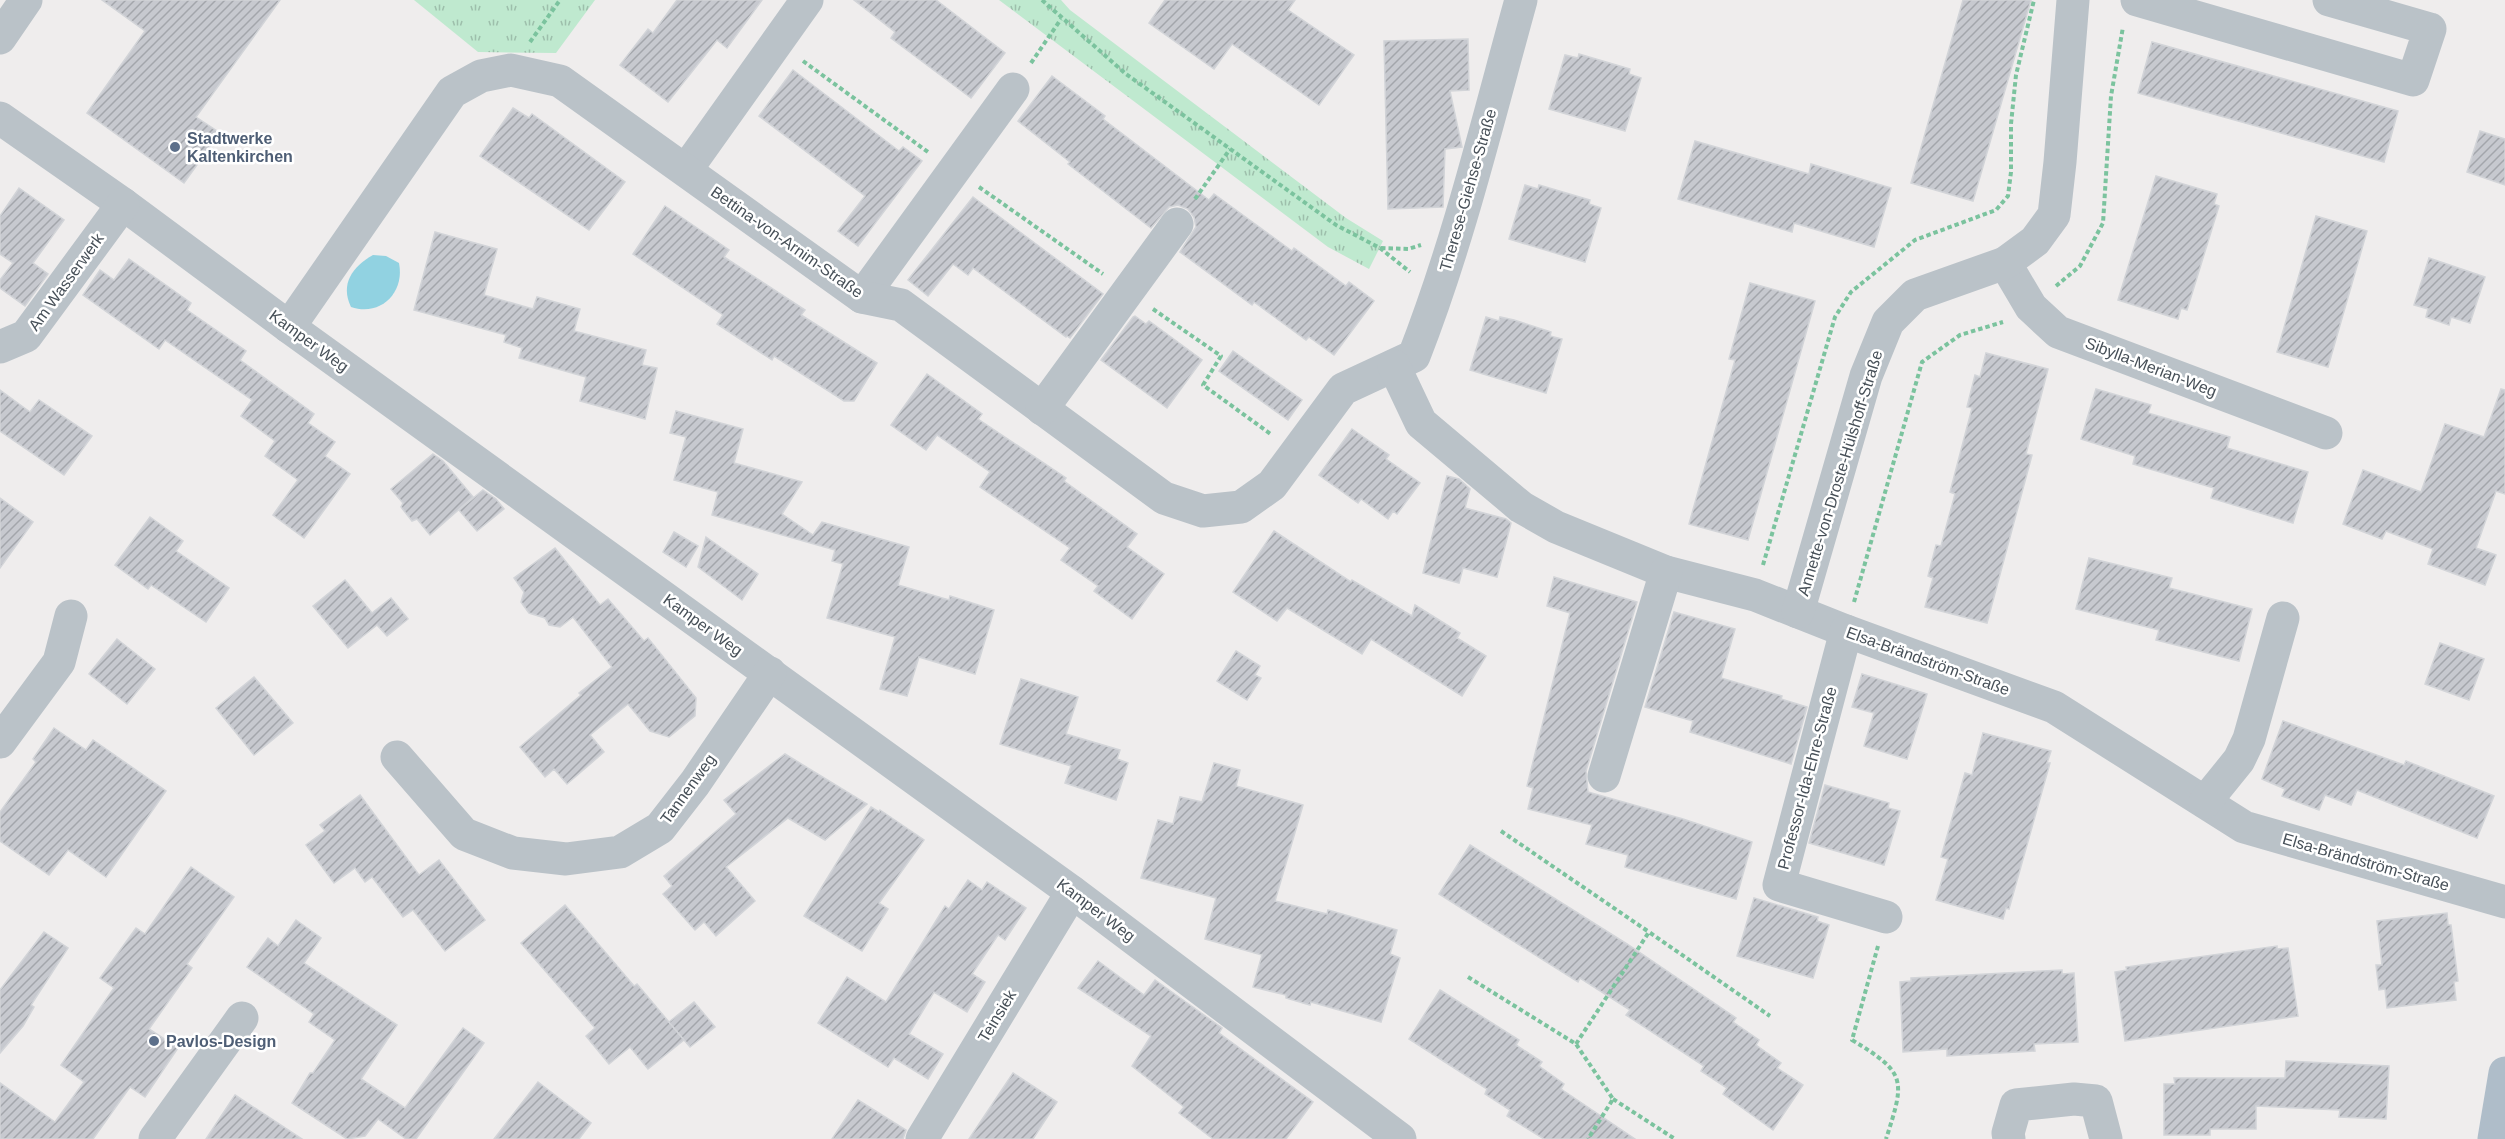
<svg xmlns="http://www.w3.org/2000/svg" width="2505" height="1139" viewBox="0 0 2505 1139" font-family="Arial,sans-serif">
<style>
.park{fill:url(#park-tufts)}
.water{fill:#91d2e1}
.building{fill:url(#building-hatch);stroke:#d2d4d8;stroke-width:1.5}
.lines{fill:none;stroke-linecap:round;stroke-linejoin:round}
.path{stroke:#7bc39e;stroke-width:4;stroke-dasharray:4.5 3;stroke-linecap:butt}
.minor{stroke:#bac2c8;stroke-width:33}
.major{stroke:#afbdc9;stroke-width:33}
.service-dot{fill:#5c6f8a;stroke:#fff;stroke-width:2}
.labels{text-anchor:middle;dominant-baseline:central;stroke-width:5;stroke-linejoin:round;paint-order:stroke}
.service-label{font-size:16px;font-weight:bold;fill:#4e5e75;stroke:#fff;text-anchor:start}
.street-label{font-size:16px;fill:#475058;stroke:#fff}
</style>
<defs>
<pattern id="park-tufts" width="24" height="20" patternUnits="userSpaceOnUse" patternTransform="scale(1.5)"><rect width="24" height="20" fill="#bfe9cf"/><path d="M3 7l-1-3M5 7V3M7 7l1-3M15 17l-1-3M17 17v-4M19 17l1-3" fill="none" stroke="#9dbfab"/></pattern>
<pattern id="building-hatch" width="6" height="6" patternUnits="userSpaceOnUse" patternTransform="scale(1.5)"><rect width="6" height="6" fill="#c7c9cf"/><path d="M-1 1l2-2M0 6l6-6M5 7l2-2" fill="none" stroke="#a3a6ab"/></pattern>
</defs>
<rect width="100%" height="100%" fill="#efeded"/>
<g class="park">
<polygon points="414,0 595,0 556,53 478,52"/>
<polygon points="999,0 1061,0 1070,10 1346,218 1383,241 1369,269 1328,247"/>
</g>
<path class="water" d="M373,255L386,256L399,263C405,293 380,317 351,307C340,284 352,267 373,255Z"/>
<g class="building">
<polygon points="102,0 280,0 196,117 220,133 184,183 87,113 145,31"/>
<polygon points="677,0 762,0 727,48 717,40 668,102 620,65 648,29 653,33"/>
<polygon points="854,0 936,0 1005,53 971,98 891,38 895,32"/>
<polygon points="1165,0 1295,0 1288,10 1354,55 1319,105 1232,44 1214,69 1149,23"/>
<polygon points="1963,0 2031,0 1973,201 1911,183"/>
<polygon points="1468,39 1469,90 1450,91 1462,147 1445,149 1443,207 1388,209 1384,41"/>
<polygon points="2152,42 2398,111 2384,162 2138,93"/>
<polygon points="1579,54 1630,69 1629,74 1641,78 1625,131 1549,109 1565,55 1578,58"/>
<polygon points="793,70 899,151 903,147 922,161 858,246 838,231 865,196 759,116"/>
<polygon points="1052,76 1105,116 1103,119 1209,200 1214,194 1292,251 1294,248 1346,286 1349,282 1374,301 1334,355 1309,337 1306,340 1254,302 1252,305 1180,252 1196,227 1194,217 1188,209 1178,205 1169,207 1151,228 1068,164 1070,162 1018,121"/>
<polygon points="513,108 529,118 532,114 625,182 589,230 480,156"/>
<polygon points="2480,131 2505,139 2505,185 2467,172"/>
<polygon points="1695,141 1809,174 1811,164 1891,188 1874,247 1794,223 1792,232 1678,199"/>
<polygon points="2156,176 2217,194 2214,204 2219,206 2187,310 2181,308 2178,319 2118,300"/>
<polygon points="1525,185 1538,189 1539,185 1590,200 1589,204 1601,208 1585,262 1509,239"/>
<polygon points="19,188 64,220 33,263 48,274 25,306 0,288 0,280 13,263 0,254 0,216"/>
<polygon points="973,197 1103,294 1070,338 1067,336 1066,337 973,268 968,275 953,264 928,296 908,280"/>
<polygon points="665,206 729,250 724,257 805,310 801,315 877,363 854,401 844,401 774,356 772,360 717,324 723,315 633,254"/>
<polygon points="2316,216 2367,231 2328,367 2277,352"/>
<polygon points="435,232 497,249 484,295 533,309 537,297 580,309 574,331 646,350 642,365 657,368 645,419 580,401 586,377 519,358 522,348 504,342 506,335 414,310"/>
<polygon points="2429,258 2485,277 2470,323 2451,317 2449,325 2426,317 2428,309 2414,305"/>
<polygon points="129,259 191,303 187,310 246,351 240,360 314,414 308,423 335,442 325,456 350,474 304,538 273,515 298,480 265,456 275,441 241,416 252,400 165,340 159,349 83,295 100,270 114,280"/>
<polygon points="1750,283 1815,301 1748,540 1689,524 1735,360 1729,359"/>
<polygon points="1135,316 1146,324 1149,321 1202,360 1167,408 1101,360 1133,317"/>
<polygon points="1486,317 1499,321 1500,317 1514,320 1551,332 1550,336 1562,339 1546,393 1470,370"/>
<polygon points="1233,351 1302,400 1288,420 1219,371"/>
<polygon points="1986,353 2048,369 2026,454 2032,455 1987,623 1925,607 1933,578 1928,576 1936,545 1941,546 1955,494 1950,492 1972,408 1967,407 1975,375 1980,377"/>
<polygon points="927,374 982,414 978,419 1066,478 1064,481 1137,534 1127,547 1164,574 1132,619 1094,591 1098,586 1061,560 1070,548 980,487 990,472 937,435 926,450 891,425"/>
<polygon points="2096,389 2151,405 2148,413 2230,437 2227,448 2308,472 2293,523 2211,498 2214,488 2133,464 2135,456 2081,439"/>
<polygon points="2501,389 2505,390 2505,494 2496,491 2476,548 2496,555 2485,585 2428,564 2433,549 2386,531 2382,539 2343,524 2363,470 2421,492 2445,424 2484,437"/>
<polygon points="0,390 30,412 39,400 92,436 64,475 0,431"/>
<polygon points="676,411 743,429 734,463 802,482 782,514 813,535 822,522 909,547 898,585 949,600 950,596 994,610 975,674 919,657 907,696 880,689 895,637 827,618 843,564 832,561 835,550 712,515 718,492 674,480 686,437 670,433"/>
<polygon points="1352,429 1389,455 1386,459 1420,483 1397,514 1393,511 1388,519 1361,499 1358,503 1319,475"/>
<polygon points="433,454 443,461 473,497 430,535 417,519 412,521 401,507 403,503 391,489"/>
<polygon points="1447,476 1459,479 1470,489 1465,508 1506,519 1511,523 1497,577 1463,568 1459,583 1423,573"/>
<polygon points="483,490 496,499 504,509 477,531 459,510"/>
<polygon points="0,498 33,522 0,568"/>
<polygon points="150,517 183,541 176,551 229,588 206,622 151,585 148,589 115,565"/>
<polygon points="1274,531 1351,582 1352,580 1412,616 1415,605 1460,633 1457,638 1486,656 1462,696 1371,639 1362,654 1287,608 1277,621 1233,592"/>
<polygon points="674,532 698,546 686,567 663,552"/>
<polygon points="706,537 758,574 742,600 698,567"/>
<polygon points="555,548 600,605 608,599 644,641 648,638 696,698 695,716 669,737 650,731 628,704 590,735 604,752 567,784 554,769 545,777 520,747 581,695 579,693 612,667 573,617 560,627 549,625 545,618 529,613 521,602 524,592 514,578"/>
<polygon points="2089,558 2172,578 2169,588 2252,609 2239,661 2156,640 2159,630 2076,609"/>
<polygon points="1554,577 1637,602 1586,771 1588,792 1683,819 1752,842 1736,899 1625,867 1628,855 1586,844 1592,825 1528,809 1533,788 1527,786 1570,613 1547,606"/>
<polygon points="345,580 372,613 391,598 408,619 387,636 377,625 348,648 313,606"/>
<polygon points="1674,612 1735,629 1721,678 1782,696 1781,699 1807,707 1791,764 1690,732 1693,721 1645,707"/>
<polygon points="117,639 155,669 127,704 89,674"/>
<polygon points="2440,643 2484,659 2469,700 2425,684"/>
<polygon points="1236,651 1260,666 1255,675 1261,678 1247,700 1217,681"/>
<polygon points="1862,674 1927,694 1907,759 1864,746 1874,713 1852,707"/>
<polygon points="254,677 293,723 254,755 216,708"/>
<polygon points="1021,679 1078,697 1066,734 1120,750 1117,759 1128,763 1116,800 1065,783 1071,766 1000,744"/>
<polygon points="2283,721 2404,765 2406,761 2494,796 2477,838 2357,790 2351,805 2325,795 2319,810 2282,796 2285,789 2262,779"/>
<polygon points="54,728 86,750 93,740 166,791 106,877 68,850 49,875 0,841 0,812 36,762 33,759"/>
<polygon points="1983,733 2051,751 2047,763 2050,763 2009,909 2006,908 2003,919 1936,900 1948,859 1941,857 1965,773 1972,775"/>
<polygon points="785,754 867,804 825,840 788,818 726,867 755,901 716,936 704,922 695,930 663,894 672,886 664,876 736,814 724,800"/>
<polygon points="1214,763 1240,770 1236,786 1303,805 1275,901 1327,914 1328,910 1397,930 1390,954 1400,958 1381,1022 1311,1002 1310,1005 1286,998 1286,995 1253,987 1262,955 1205,939 1216,898 1141,878 1158,820 1173,824 1180,797 1202,802"/>
<polygon points="1825,785 1889,803 1888,808 1900,811 1884,865 1809,843"/>
<polygon points="360,795 419,875 439,860 485,920 445,951 413,910 403,917 372,877 365,882 355,868 334,883 306,845 325,831 320,825"/>
<polygon points="871,807 879,812 880,810 924,840 879,903 888,909 862,951 804,916"/>
<polygon points="1470,845 1627,944 1736,1018 1733,1022 1759,1040 1756,1045 1781,1063 1777,1068 1803,1085 1773,1130 1723,1094 1727,1088 1701,1071 1704,1066 1626,1015 1630,1010 1580,978 1578,982 1439,894"/>
<polygon points="191,867 234,897 187,964 192,968 149,1029 178,1048 145,1097 130,1087 93,1139 0,1139 0,1083 55,1122 84,1082 61,1065 114,988 100,978 136,928 145,934"/>
<polygon points="968,880 982,890 987,882 1026,908 1005,940 998,935 972,974 985,982 967,1012 934,992 909,1034 943,1054 928,1079 894,1058 888,1067 818,1023 847,977 886,1002 945,906 949,909"/>
<polygon points="1754,898 1818,917 1817,921 1829,925 1813,978 1737,956"/>
<polygon points="565,905 634,986 637,984 684,1040 648,1069 630,1047 609,1064 586,1036 595,1028 521,943"/>
<polygon points="2447,913 2448,925 2451,925 2458,981 2454,982 2456,1000 2387,1008 2385,989 2379,990 2376,965 2382,965 2377,921"/>
<polygon points="296,920 321,938 304,963 397,1025 361,1079 405,1108 463,1028 484,1043 416,1139 406,1139 378,1119 365,1136 347,1139 292,1103 310,1073 313,1073 335,1040 309,1022 314,1014 247,967 268,938 278,946"/>
<polygon points="44,932 68,948 31,1005 34,1007 23,1026 0,1053 0,990"/>
<polygon points="2277,946 2277,949 2288,948 2298,1016 2125,1041 2115,972 2127,970 2126,967"/>
<polygon points="1098,961 1144,995 1155,980 1222,1028 1219,1033 1313,1102 1286,1139 1213,1139 1179,1113 1184,1107 1132,1066 1151,1036 1078,988"/>
<polygon points="2062,970 2062,974 2074,973 2078,1042 2034,1044 2035,1051 1947,1056 1947,1049 1903,1052 1900,982 1911,981 1911,978"/>
<polygon points="1440,990 1519,1040 1516,1045 1542,1062 1539,1066 1564,1084 1561,1089 1635,1139 1544,1139 1507,1116 1510,1110 1485,1094 1487,1089 1409,1039"/>
<polygon points="694,1002 715,1027 690,1047 669,1022"/>
<polygon points="2286,1061 2389,1066 2386,1119 2339,1117 2340,1110 2256,1106 2256,1129 2210,1129 2210,1135 2164,1135 2164,1084 2175,1084 2174,1078 2285,1078"/>
<polygon points="1013,1073 1057,1102 1033,1139 969,1139"/>
<polygon points="538,1082 591,1123 579,1139 494,1139"/>
<polygon points="235,1095 302,1139 206,1139"/>
<polygon points="858,1100 906,1130 903,1139 832,1139"/>
</g>
<g class="lines">
<g class="path">
<polyline points="1042,0 1126,74 1336,225 1380,248 1410,272"/>
<polyline points="530,42 560,0"/>
<polyline points="803,61 928,152"/>
<polyline points="1031,63 1061,19"/>
<polyline points="979,187 1103,274"/>
<polyline points="1195,199 1230,149"/>
<polyline points="1381,248 1408,249 1421,245"/>
<polyline points="2056,286 2080,266 2103,223 2111,96 2123,27"/>
<polyline points="1153,309 1221,356 1203,385 1272,435"/>
<polyline points="1763,565 1835,317 1851,292 1915,240 1996,210 2008,196 2011,172 2011,124 2016,75 2034,0"/>
<polyline points="1854,602 1922,362 1960,335 2003,322"/>
<polyline points="1501,831 1649,932"/>
<path d="M1878,946L1852,1040C1907,1073 1905,1080 1886,1139"/>
<polyline points="1468,977 1576,1044 1613,1099 1588,1139"/>
<polyline points="1576,1044 1649,932 1770,1016"/>
<polyline points="1613,1099 1675,1139"/>
</g>
<g class="minor">
<polyline points="2137,0 2413,80 2430,29 2329,0"/>
<polyline points="0,38 26,0"/>
<polyline points="0,118 123,204 289,327 1072,892 1400,1139"/>
<polyline points="686,170 807,0"/>
<polyline points="2005,263 2031,307 2058,332 2326,433"/>
<polyline points="862,297 1013,89"/>
<path d="M289,327L452,92L481,76L511,70L560,81L862,297L901,305L1164,498L1203,511L1241,507L1272,485L1343,389L1414,356C1459,241 1488,119 1521,0"/>
<polyline points="0,347 26,336 123,204"/>
<polyline points="1394,366 1421,423 1521,507 1556,527 1666,572 1755,595 1846,631 2054,707 2244,827 2505,902"/>
<polyline points="1042,409 1177,224"/>
<polyline points="1798,612 1866,376 1888,322 1915,295 2005,263 2035,241 2054,215 2060,162 2073,0"/>
<polyline points="1846,631 1779,885 1886,917"/>
<polyline points="0,742 59,662 71,616"/>
<polyline points="397,757 464,834 513,853 566,859 620,852 660,828 695,783 770,673"/>
<polyline points="1604,776 1666,572"/>
<polyline points="2205,802 2239,760 2249,739 2283,618"/>
<polyline points="155,1139 242,1018"/>
<polyline points="922,1139 1072,892"/>
<polyline points="2009,1139 2008,1133 2016,1105 2074,1099 2096,1101 2106,1139"/>
</g>
<polyline class="major" points="2494,1139 2505,1073"/>
</g>
<g class="service-dot">
<circle cx="175" cy="147" r="6"/>
<circle cx="154" cy="1041" r="6"/>
</g>
<g class="labels">
<g class="service-label">
<text x="187" y="138">Stadtwerke<tspan x="187" dy="18">Kaltenkirchen</tspan></text>
<text x="166" y="1041">Pavlos-Design</text>
</g>
<g class="street-label">
<text transform="translate(1468 190) rotate(-74)">Therese-Giehse-Straße</text>
<text transform="translate(787 242) rotate(35)">Bettina-von-Arnim-Straße</text>
<text transform="translate(66 282) rotate(-54)">Am Wasserwerk</text>
<text transform="translate(309 341) rotate(36)">Kamper Weg</text>
<text transform="translate(2151 367) rotate(21)">Sibylla-Merian-Weg</text>
<text transform="translate(1840 473) rotate(-73)">Annette-von-Droste-Hülshoff-Straße</text>
<text transform="translate(703 625) rotate(36)">Kamper Weg</text>
<text transform="translate(1928 661) rotate(20)">Elsa-Brändström-Straße</text>
<text transform="translate(1807 778) rotate(-75)">Professor-Ida-Ehre-Straße</text>
<text transform="translate(688 789) rotate(-54)">Tannenweg</text>
<text transform="translate(2366 862) rotate(16)">Elsa-Brändström-Straße</text>
<text transform="translate(1096 910) rotate(37)">Kamper Weg</text>
<text transform="translate(997 1016) rotate(-59)">Teinsiek</text>
</g>
</g>
</svg>
